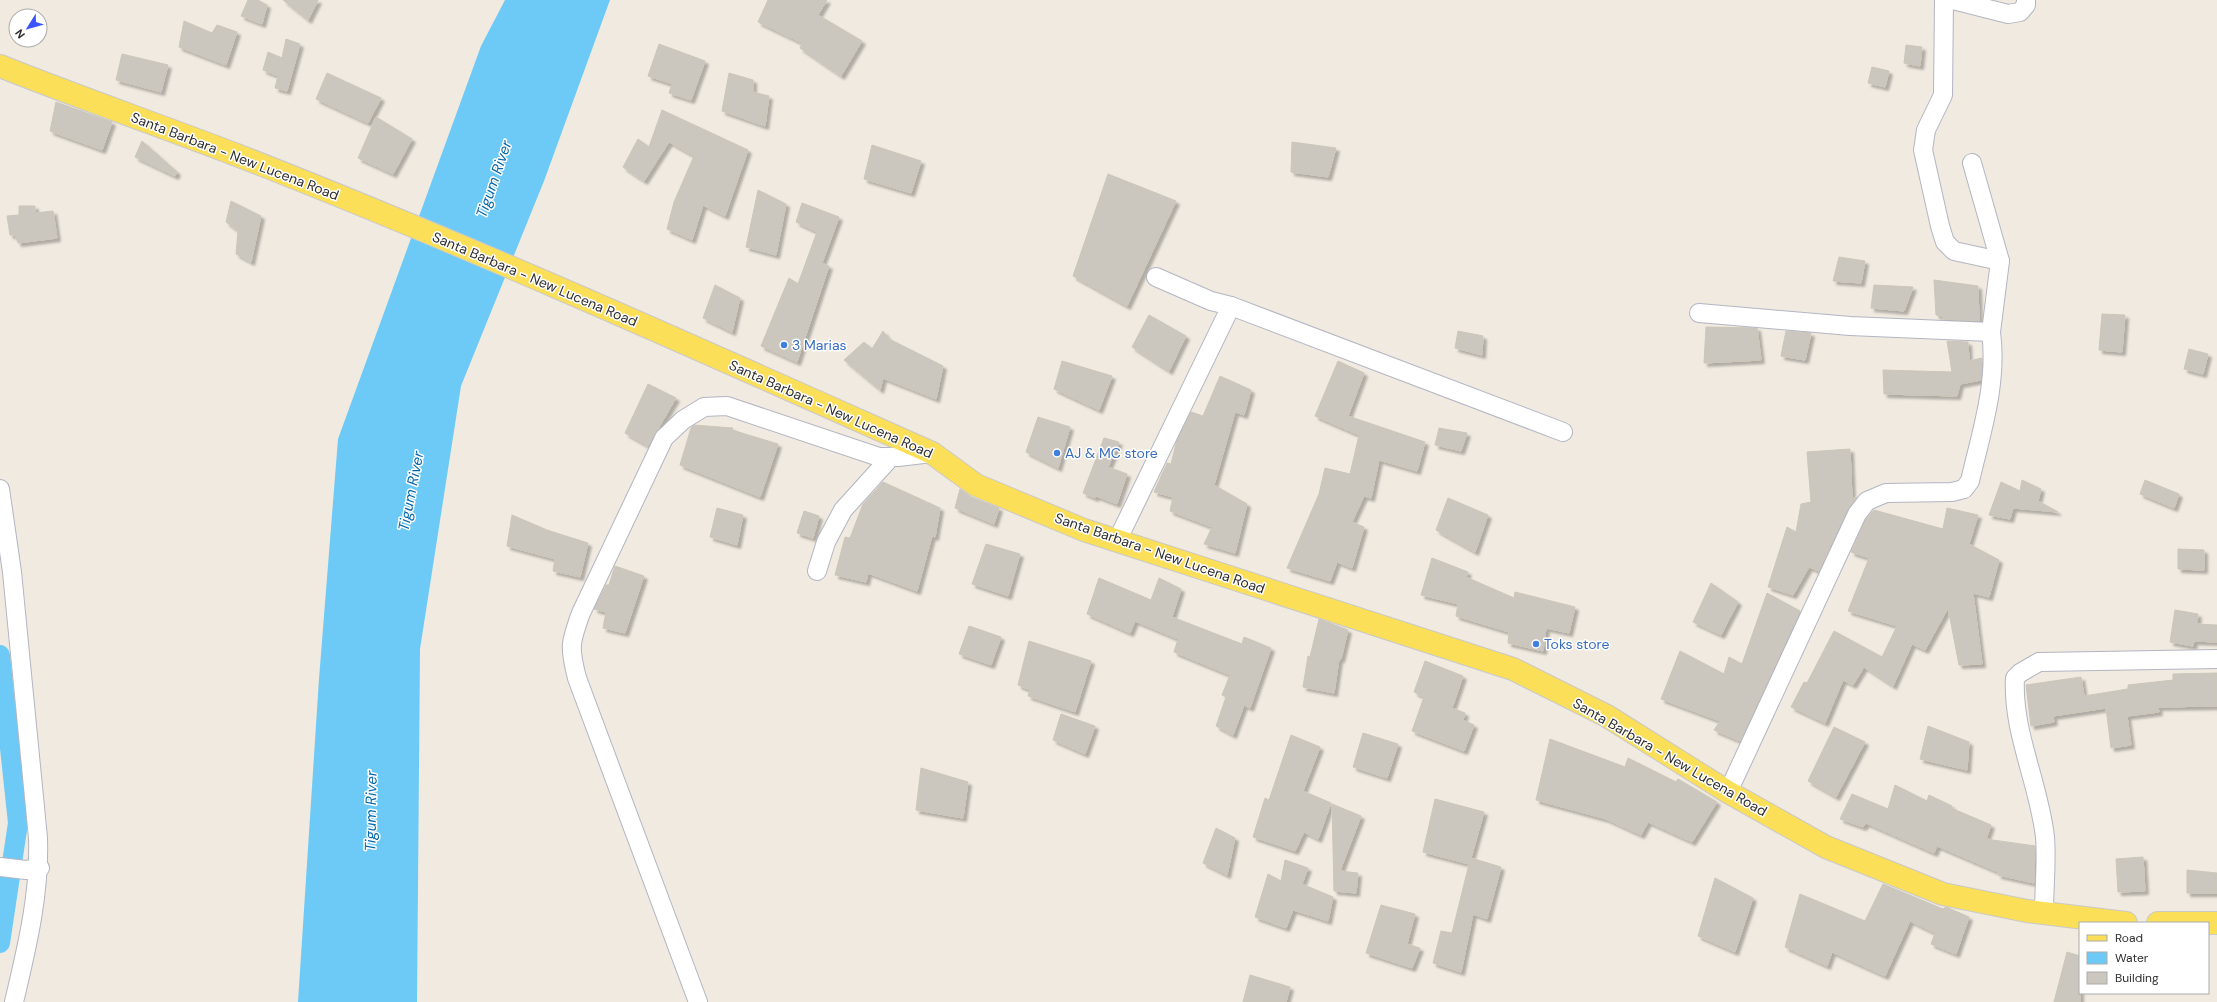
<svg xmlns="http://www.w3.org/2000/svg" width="2217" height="1002" viewBox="0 0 2217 1002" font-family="'DM Sans',sans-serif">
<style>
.water{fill:#6dcaf7}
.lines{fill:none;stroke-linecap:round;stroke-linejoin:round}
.canal{stroke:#6dcaf7;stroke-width:20}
.building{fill:#cbc7bf;stroke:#ccc6b8;filter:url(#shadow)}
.street-casing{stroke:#b3b5c2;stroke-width:20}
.primary-casing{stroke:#c9c9c9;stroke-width:24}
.street{stroke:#fff;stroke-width:18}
.primary{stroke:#fbdf59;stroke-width:22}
.shop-dot{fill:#3f7fe0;stroke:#fff;stroke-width:1.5}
.labels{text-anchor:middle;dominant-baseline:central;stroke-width:3;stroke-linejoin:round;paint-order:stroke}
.street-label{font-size:14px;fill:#2e2e2e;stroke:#fff}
.shop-label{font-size:14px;fill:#366cbe;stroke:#fff;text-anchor:start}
.water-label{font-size:15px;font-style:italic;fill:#0467ab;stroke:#fff}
</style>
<defs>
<filter id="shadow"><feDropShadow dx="3.5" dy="3.5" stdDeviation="1" flood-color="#0004"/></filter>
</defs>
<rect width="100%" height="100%" fill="#f0eae0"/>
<polygon class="water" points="505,0 610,0 544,181 461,386 420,649 417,1002 298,1002 319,679 338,439 481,46"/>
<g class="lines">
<polyline class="canal" points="0,655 18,823 0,943"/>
</g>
<g class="building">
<polygon points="248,0 258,0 267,5 262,24 241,16"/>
<polygon points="283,0 318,0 308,20"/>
<polygon points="768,0 827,0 818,15 862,41 841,76 800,48 802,43 758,22"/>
<polygon points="184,21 212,33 217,25 237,32 226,65 179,47"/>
<polygon points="286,39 300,44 287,91 275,88 278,76 263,70 268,52 282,58"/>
<polygon points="659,44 705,61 691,100 669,93 672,84 648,76"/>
<polygon points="1906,45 1922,47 1920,66 1904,63"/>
<polygon points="122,54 168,65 161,92 116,80"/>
<polygon points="1872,67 1889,71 1885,87 1868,83"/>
<polygon points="327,73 381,98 368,123 316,99"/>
<polygon points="729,73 753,80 753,92 769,96 765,126 722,111"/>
<polygon points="56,102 112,122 102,150 50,131"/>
<polygon points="662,110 748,150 725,216 703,205 692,240 667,229 674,202 694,156 669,142 644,181 623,167 638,139 649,147"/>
<polygon points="376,117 412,139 393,174 358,158"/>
<polygon points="142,141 177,172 175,176 135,157"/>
<polygon points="1292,142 1336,148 1328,177 1291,172"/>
<polygon points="872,145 921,161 911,193 864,179"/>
<polygon points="1108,174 1176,201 1127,306 1073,276"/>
<polygon points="758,190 786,204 776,255 746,247"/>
<polygon points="231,201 261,216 251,262 236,254 238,231 226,222"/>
<polygon points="802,203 839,217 822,263 829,266 797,362 761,346 789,278 798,284 817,232 796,222"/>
<polygon points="19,206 35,206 35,213 53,211 57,238 18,243 15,235 10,235 7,216 19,215"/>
<polygon points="1839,257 1865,261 1861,283 1833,281"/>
<polygon points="1934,280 1978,286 1979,321 1943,319 1943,316 1936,315"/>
<polygon points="715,285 740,298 732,332 703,318"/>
<polygon points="1874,285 1913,287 1904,311 1871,308"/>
<polygon points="2102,314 2125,315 2122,352 2099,350"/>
<polygon points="1149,315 1186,336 1169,371 1132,347"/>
<polygon points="1706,327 1757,328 1761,360 1704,363"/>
<polygon points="883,331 889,339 943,366 936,399 883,378 880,390 844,360 864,342 872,349"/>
<polygon points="1458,331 1483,336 1482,355 1455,348"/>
<polygon points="1786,331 1811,333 1805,360 1781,356"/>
<polygon points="1947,341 1968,342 1969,361 1982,358 1981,380 1960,384 1957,396 1884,394 1883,370 1952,372"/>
<polygon points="2189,349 2208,354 2203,374 2184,369"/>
<polygon points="1062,361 1112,376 1099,410 1054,389"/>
<polygon points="1338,361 1364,373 1348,416 1425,442 1417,471 1379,460 1371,498 1364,496 1352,522 1364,527 1352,568 1337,562 1330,581 1287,568 1319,494 1325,468 1350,474 1359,435 1315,416"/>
<polygon points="1220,376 1251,390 1244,415 1235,412 1214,485 1247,504 1235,553 1204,544 1212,527 1170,511 1173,497 1154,492 1167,463 1171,464 1177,440 1191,412 1203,416"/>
<polygon points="648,384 676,398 648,446 625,433"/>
<polygon points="1038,417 1070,427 1058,468 1026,452"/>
<polygon points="694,425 733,428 732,430 778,444 760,497 680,465 691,428"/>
<polygon points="1439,428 1467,433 1461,451 1435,445"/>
<polygon points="1104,438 1119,442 1108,467 1127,474 1117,504 1096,496 1095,498 1083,493"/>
<polygon points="1850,449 1852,498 1857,497 1848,509 1819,571 1809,567 1793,595 1768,587 1787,527 1796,532 1801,504 1811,502 1807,452"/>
<polygon points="2022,480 2041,489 2038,501 2058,512 2013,508 2010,519 1989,515 2001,482 2020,491"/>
<polygon points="2145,480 2179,494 2174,508 2140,494"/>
<polygon points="883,482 940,508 935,537 932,536 917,591 868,573 866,582 835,575 845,537 850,538 863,504"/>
<polygon points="960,489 971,497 999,508 994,524 955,508"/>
<polygon points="1448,498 1488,515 1475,552 1436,530"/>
<polygon points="717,508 743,515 737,545 710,537"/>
<polygon points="1947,508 1978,515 1969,544 1999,560 1989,597 1973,593 1982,664 1959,665 1948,608 1925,650 1912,644 1893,686 1864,667 1853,685 1843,680 1825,723 1791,707 1804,682 1807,683 1834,631 1882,657 1897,626 1848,611 1869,558 1851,552 1866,519 1874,510 1943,529"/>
<polygon points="804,511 819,516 813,538 797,533"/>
<polygon points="512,515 547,530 588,543 580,577 553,571 555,559 507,546"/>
<polygon points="986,544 1020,554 1008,596 972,584"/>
<polygon points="2178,549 2204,550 2204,570 2178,569"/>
<polygon points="1432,558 1468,572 1466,577 1514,598 1515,592 1575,607 1569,633 1546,628 1543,651 1508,643 1509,632 1456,616 1458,604 1421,595"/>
<polygon points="615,566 644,576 625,633 603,628 606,612 594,609 606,585 609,585"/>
<polygon points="1099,578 1151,600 1159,578 1181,589 1172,617 1242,644 1244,637 1271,648 1250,708 1244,705 1233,735 1216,726 1226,697 1222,695 1230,675 1174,652 1178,639 1135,621 1130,633 1087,614"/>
<polygon points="1711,583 1738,602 1721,635 1693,622"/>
<polygon points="1767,593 1800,611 1740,741 1714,730 1720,721 1661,699 1680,651 1724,674 1729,657 1742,664"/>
<polygon points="2175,610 2198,614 2197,624 2217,625 2217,642 2194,641 2193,646 2170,642"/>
<polygon points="1319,619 1348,630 1341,659 1339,659 1334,693 1303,687 1308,656 1310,657"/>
<polygon points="969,626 1001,637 991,665 959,654"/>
<polygon points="1029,641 1091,661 1075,712 1028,696 1030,690 1018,685"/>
<polygon points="1425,661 1463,676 1452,708 1465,713 1463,720 1474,725 1464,751 1412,731 1424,697 1414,692"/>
<polygon points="2217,673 2217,706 2158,707 2159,712 2127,716 2131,745 2111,748 2106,708 2053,716 2054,722 2031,726 2026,685 2081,677 2084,696 2128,689 2128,685 2173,680 2173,674"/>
<polygon points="1061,714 1095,726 1085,754 1053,740"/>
<polygon points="1928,726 1969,742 1967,770 1920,759"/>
<polygon points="1834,727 1865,742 1836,797 1808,781"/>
<polygon points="1363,733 1398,744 1387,778 1353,767"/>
<polygon points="1291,735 1320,747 1303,791 1331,803 1318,839 1304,832 1295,851 1253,837 1265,798 1269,800"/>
<polygon points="1550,739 1625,767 1628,758 1676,782 1678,779 1717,802 1692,842 1648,822 1641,835 1606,819 1536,800"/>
<polygon points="921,768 968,782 963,818 916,810"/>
<polygon points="1895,785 1927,801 1929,795 1952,806 1951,808 1991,825 1986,839 2035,846 2034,883 1998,875 1998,872 1937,846 1934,853 1866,823 1863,827 1840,819 1852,794 1888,809"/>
<polygon points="1435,799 1484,812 1471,858 1501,867 1487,919 1473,914 1461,972 1433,963 1441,931 1452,933 1469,864 1423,852"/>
<polygon points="1332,804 1361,816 1340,871 1358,873 1356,893 1334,891"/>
<polygon points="1216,828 1235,838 1227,875 1203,863"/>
<polygon points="2143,857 2145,891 2118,892 2116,859"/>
<polygon points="1285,860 1308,868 1302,884 1333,897 1328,921 1293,910 1286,928 1255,917 1268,874 1281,881"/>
<polygon points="2187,870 2217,873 2217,893 2187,893"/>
<polygon points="1715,878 1753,898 1735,952 1698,936"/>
<polygon points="1883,884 1943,909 1946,907 1969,917 1956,954 1931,944 1935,933 1910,921 1885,976 1832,952 1827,966 1785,947 1800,894 1865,921"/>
<polygon points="1381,905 1415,914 1407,944 1420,948 1412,968 1366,953"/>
<polygon points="2067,952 2080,956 2080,1002 2054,1002"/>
<polygon points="1250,975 1290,987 1286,1002 1243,1002"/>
</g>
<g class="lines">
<defs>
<g id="street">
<polyline points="1944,0 1943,95 1926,130 1923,150 1940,226 1945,242 1954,251 2000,261"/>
<polyline points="1953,0 2008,14 2020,12 2026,5 2026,0"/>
<polyline points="1972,163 2000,261 1991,332"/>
<polyline points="1231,306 1563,432"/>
<path d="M1699,313L1850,326L1991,332C1998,383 1981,433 1970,481L1964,489L1952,492L1886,493L1867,501L1857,514L1728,792"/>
<path d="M0,489L12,572L38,838C40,894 27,947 14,1002"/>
<polyline points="1117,541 1231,306 1211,301 1156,277"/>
<polyline points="817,571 826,542 843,510 891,457"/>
<polyline points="0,867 26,870 40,868"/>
<path d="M2044,913C2044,888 2047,861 2045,837C2039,783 2012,732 2015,678L2020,673L2039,662L2217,659"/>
<path d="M698,1002L577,678C569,647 570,643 581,613L664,438L683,420L704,407L727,406L879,457H898L932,453"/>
</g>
<g id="primary">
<path d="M0,66C80,98 162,126 242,157C475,248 703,351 932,453L976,485L1084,530L1513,669L1607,716L1728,792L1826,847L1943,894L2027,911L2126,923"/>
<polyline points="2158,923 2217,923"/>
</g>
</defs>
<use href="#street" class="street-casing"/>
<use href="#primary" class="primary-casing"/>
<use href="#street" class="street"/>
<use href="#primary" class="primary"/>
</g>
<g class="shop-dot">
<circle cx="784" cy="345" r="4"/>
<circle cx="1057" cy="453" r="4"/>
<circle cx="1536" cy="644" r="4"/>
</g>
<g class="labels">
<g class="street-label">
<text transform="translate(235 156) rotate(21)">Santa Barbara - New Lucena Road</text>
<text transform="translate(535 279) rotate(23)">Santa Barbara - New Lucena Road</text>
<text transform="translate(831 409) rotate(24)">Santa Barbara - New Lucena Road</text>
<text transform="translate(1160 553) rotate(19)">Santa Barbara - New Lucena Road</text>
<text transform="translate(1670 757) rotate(30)">Santa Barbara - New Lucena Road</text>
</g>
<g class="shop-label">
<text x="792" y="345">3 Marias</text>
<text x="1065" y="453">AJ &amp; MC store</text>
<text x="1544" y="644">Toks store</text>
</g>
<g class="water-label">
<text transform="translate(494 179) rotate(-71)">Tigum River</text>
<text transform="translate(411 491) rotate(-79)">Tigum River</text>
<text transform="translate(371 811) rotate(-89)">Tigum River</text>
</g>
</g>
<rect x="2079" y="922" width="130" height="72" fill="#ffffff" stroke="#ababab"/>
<rect x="2087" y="935" width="20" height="6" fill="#fbdf59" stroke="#ababab"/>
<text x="2115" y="942" font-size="12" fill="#2e2e2e">Road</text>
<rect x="2087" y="952" width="20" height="12" fill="#6dcaf7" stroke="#ababab"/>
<text x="2115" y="962" font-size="12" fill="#2e2e2e">Water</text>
<rect x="2087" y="972" width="20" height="12" fill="#cbc7bf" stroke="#ababab"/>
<text x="2115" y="982" font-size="12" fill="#2e2e2e">Building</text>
<g transform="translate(28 28) rotate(233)"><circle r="19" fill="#ffffff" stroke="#ababab"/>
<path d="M0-3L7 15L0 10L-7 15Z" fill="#3d55ff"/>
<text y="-6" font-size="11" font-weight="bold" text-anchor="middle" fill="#2e2e2e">N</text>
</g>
</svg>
